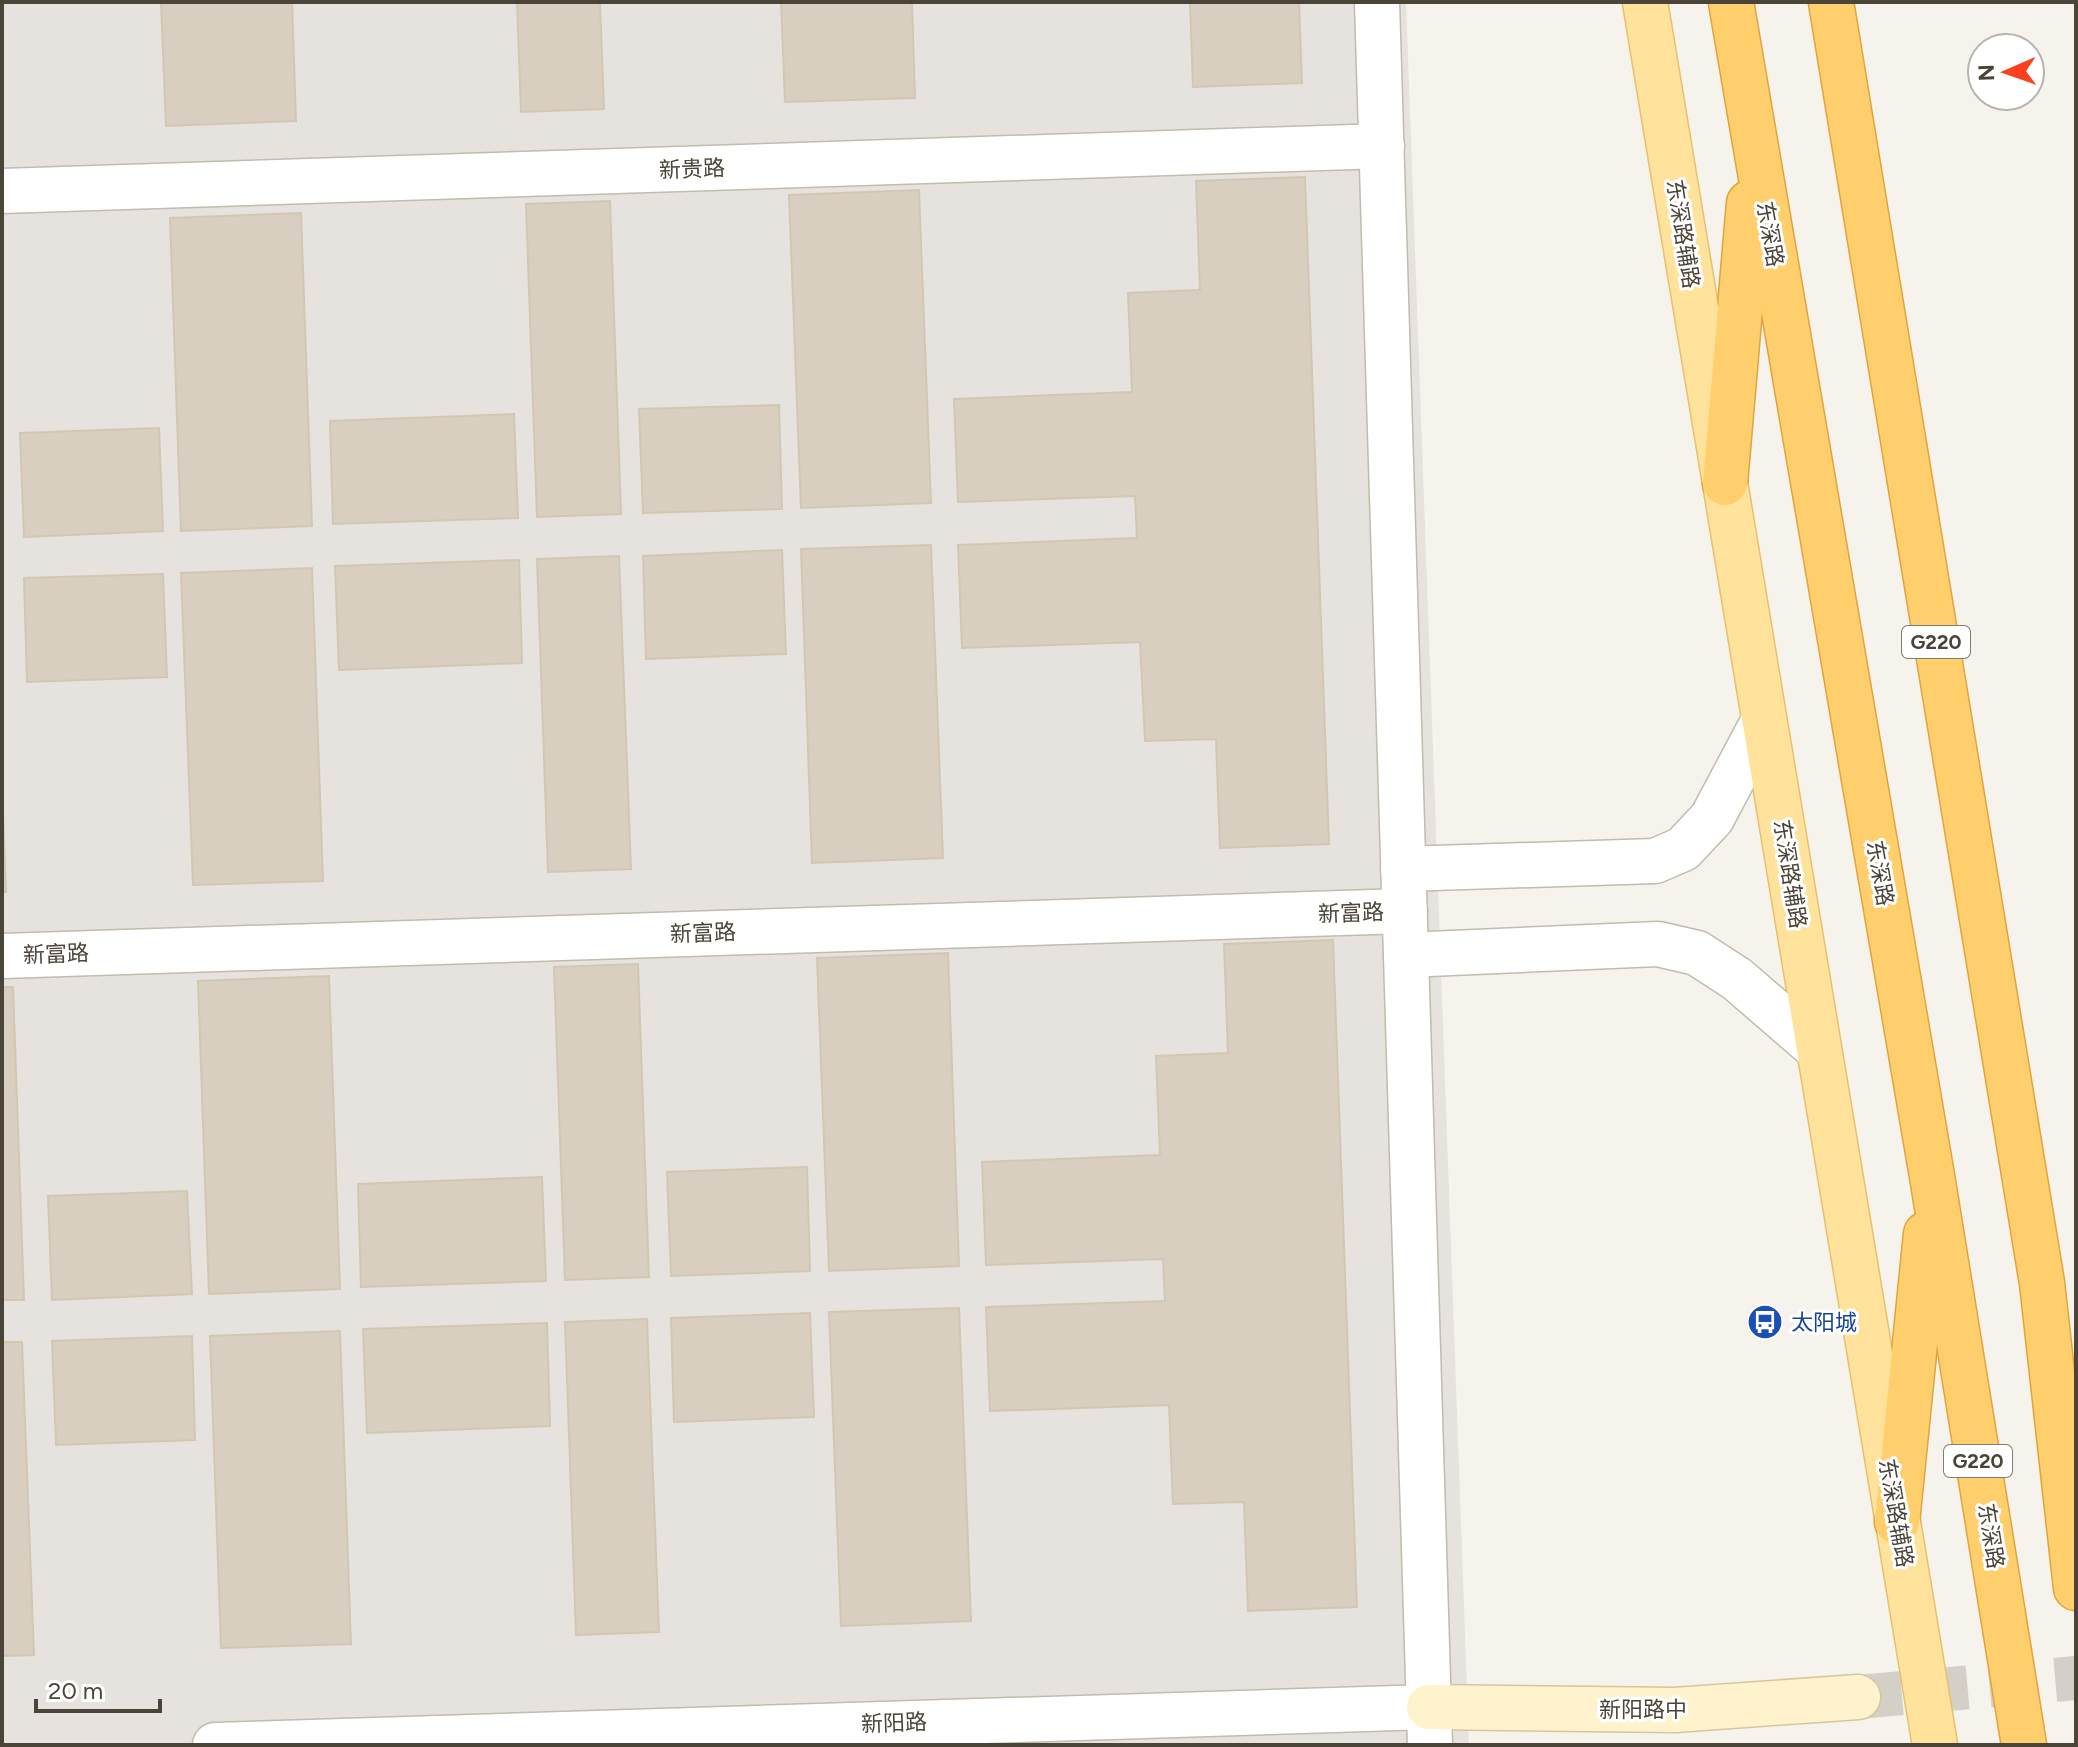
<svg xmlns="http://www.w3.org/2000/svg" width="2078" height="1747" viewBox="0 0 2078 1747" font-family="Figtree,'Noto Sans SC',sans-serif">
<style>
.industrial{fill:#e6e2dd}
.building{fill:#d8cfc1;stroke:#d3c7b4;stroke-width:2}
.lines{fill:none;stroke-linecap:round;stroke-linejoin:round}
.secondary-tunnel{stroke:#d4d0c8;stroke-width:44;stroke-dasharray:44 22;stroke-linecap:butt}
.street-casing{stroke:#c2bbae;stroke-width:47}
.secondary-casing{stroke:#d6c79b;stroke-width:47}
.primary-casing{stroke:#e6c16a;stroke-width:47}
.highway-casing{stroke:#e0a43c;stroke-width:47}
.street{stroke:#fff;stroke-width:44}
.secondary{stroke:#fff3cd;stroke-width:44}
.primary{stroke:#ffe39c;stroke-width:44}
.highway{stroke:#ffcf6e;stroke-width:44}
.labels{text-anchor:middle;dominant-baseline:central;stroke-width:6;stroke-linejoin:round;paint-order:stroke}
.shield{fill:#fff;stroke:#817c74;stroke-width:2}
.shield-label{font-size:20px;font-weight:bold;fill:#4b4439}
.street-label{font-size:22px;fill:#4b4439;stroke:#fff}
.transit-label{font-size:22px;fill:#164399;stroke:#fff;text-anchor:start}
</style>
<rect width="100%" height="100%" fill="#f6f3ec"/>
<polygon class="industrial" points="2,2 1406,2 1469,1745 2,1745"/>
<g class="building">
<polygon points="161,2 292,2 296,121 166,126"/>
<polygon points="517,2 600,2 604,109 521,112"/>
<polygon points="781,2 912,2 915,98 785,102"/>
<polygon points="1190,2 1299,2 1302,83 1193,87"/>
<polygon points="1305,177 1329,844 1220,848 1216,739 1145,741 1140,642 962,648 958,545 1137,538 1135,496 958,502 954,399 1132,392 1128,293 1200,290 1196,181"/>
<polygon points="919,190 931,503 801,508 789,195"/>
<polygon points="610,201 621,514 537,517 526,204"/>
<polygon points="301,213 312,526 181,531 170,218"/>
<polygon points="779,405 782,509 643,513 639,409"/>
<polygon points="514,414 518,518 333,524 330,421"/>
<polygon points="159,428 163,531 24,537 20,433"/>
<polygon points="931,545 943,858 812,863 801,549"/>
<polygon points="782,550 786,654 646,659 643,556"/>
<polygon points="619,556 631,869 548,872 537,559"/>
<polygon points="519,560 522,663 339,670 335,566"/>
<polygon points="312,568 323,881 193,885 181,573"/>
<polygon points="163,574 167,677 27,682 24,578"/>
<polygon points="2,788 6,892 2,892"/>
<polygon points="1333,940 1357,1607 1248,1611 1244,1502 1173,1504 1169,1405 990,1411 986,1307 1165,1301 1163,1259 986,1265 982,1162 1160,1155 1156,1056 1228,1053 1224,944"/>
<polygon points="948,953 959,1266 829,1271 817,958"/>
<polygon points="638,964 649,1277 565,1280 554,967"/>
<polygon points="329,976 340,1289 209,1294 198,981"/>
<polygon points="2,987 13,987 24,1300 2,1300"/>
<polygon points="807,1167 810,1271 671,1276 667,1172"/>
<polygon points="542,1177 546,1281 361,1287 358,1184"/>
<polygon points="187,1191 192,1294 52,1300 48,1196"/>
<polygon points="959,1308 971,1621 841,1626 829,1312"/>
<polygon points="810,1313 814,1417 674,1422 671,1318"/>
<polygon points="647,1319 659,1632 576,1635 565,1322"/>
<polygon points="547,1323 550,1426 367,1433 363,1329"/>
<polygon points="340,1331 351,1644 221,1648 210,1336"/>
<polygon points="192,1336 195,1440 56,1445 52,1341"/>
<polygon points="2,1342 22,1342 34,1655 2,1656"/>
</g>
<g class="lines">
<polyline class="secondary-tunnel" points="1858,1697 2076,1678"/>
<defs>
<g id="street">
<polyline points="1377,2 1430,1745"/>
<polyline points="2,191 1382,146"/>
<polyline points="1403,869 1655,861 1683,849 1712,818 1764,720"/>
<polyline points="1406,955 1658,944 1697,953 1737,979 1818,1049"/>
<polyline points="2,956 1405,911"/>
<polyline points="215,1745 1429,1707"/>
</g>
<polyline id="secondary" points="1429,1707 1675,1710 1858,1697"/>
<polyline id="primary" points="1645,2 1935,1745"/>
<g id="highway">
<polyline points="1731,2 1932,1176 2024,1745"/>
<polyline points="1831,2 2042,1283 2076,1588"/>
<polyline points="1725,483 1749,203"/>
<polyline points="1897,1522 1926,1234"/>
</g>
</defs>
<use href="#street" class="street-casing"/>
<use href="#secondary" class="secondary-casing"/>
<use href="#primary" class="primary-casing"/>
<use href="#highway" class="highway-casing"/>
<use href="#street" class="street"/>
<use href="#secondary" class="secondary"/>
<use href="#primary" class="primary"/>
<use href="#highway" class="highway"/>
</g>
<defs>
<symbol id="bus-disc" viewBox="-11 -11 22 22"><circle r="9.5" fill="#1a4fb4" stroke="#fff"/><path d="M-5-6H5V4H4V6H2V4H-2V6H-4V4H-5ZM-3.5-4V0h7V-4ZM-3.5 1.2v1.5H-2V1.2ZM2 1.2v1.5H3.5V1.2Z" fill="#fff"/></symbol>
</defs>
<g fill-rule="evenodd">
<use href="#bus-disc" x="1745" y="1302" width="40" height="40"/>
</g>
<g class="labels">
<g class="shield">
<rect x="1902" y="626" width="68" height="32" rx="6"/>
<rect x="1944" y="1445" width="68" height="32" rx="6"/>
</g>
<g class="shield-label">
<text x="1936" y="642">G220</text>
<text x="1978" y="1461">G220</text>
</g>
<g class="street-label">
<text transform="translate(692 169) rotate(-2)">新贵路</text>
<text transform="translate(1683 234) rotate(81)">东深路辅路</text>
<text transform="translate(1770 234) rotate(80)">东深路</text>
<text transform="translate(1880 873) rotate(80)">东深路</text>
<text transform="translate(1790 874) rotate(81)">东深路辅路</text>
<text transform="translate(1351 913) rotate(-2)">新富路</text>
<text transform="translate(703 933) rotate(-2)">新富路</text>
<text transform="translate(56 954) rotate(-2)">新富路</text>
<text transform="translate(1896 1513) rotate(80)">东深路辅路</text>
<text transform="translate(1991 1536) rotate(81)">东深路</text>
<text x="1643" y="1709">新阳路中</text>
<text transform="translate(894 1723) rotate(-2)">新阳路</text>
</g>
<g class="transit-label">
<text x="1791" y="1322">太阳城</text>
</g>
</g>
<rect width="2078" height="1747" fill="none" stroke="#4b4439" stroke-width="8"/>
<g transform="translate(2006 72) rotate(268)"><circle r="38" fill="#ffffff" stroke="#b7b4b0" stroke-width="2"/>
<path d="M0-6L14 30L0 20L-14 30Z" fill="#fc3f1d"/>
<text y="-12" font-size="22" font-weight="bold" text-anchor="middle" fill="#4b4439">N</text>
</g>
<path d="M36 1699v12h124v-12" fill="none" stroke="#4b4439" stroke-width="4"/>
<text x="48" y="1699" font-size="24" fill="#4b4439" stroke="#ffffff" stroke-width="6" paint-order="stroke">20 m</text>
</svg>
